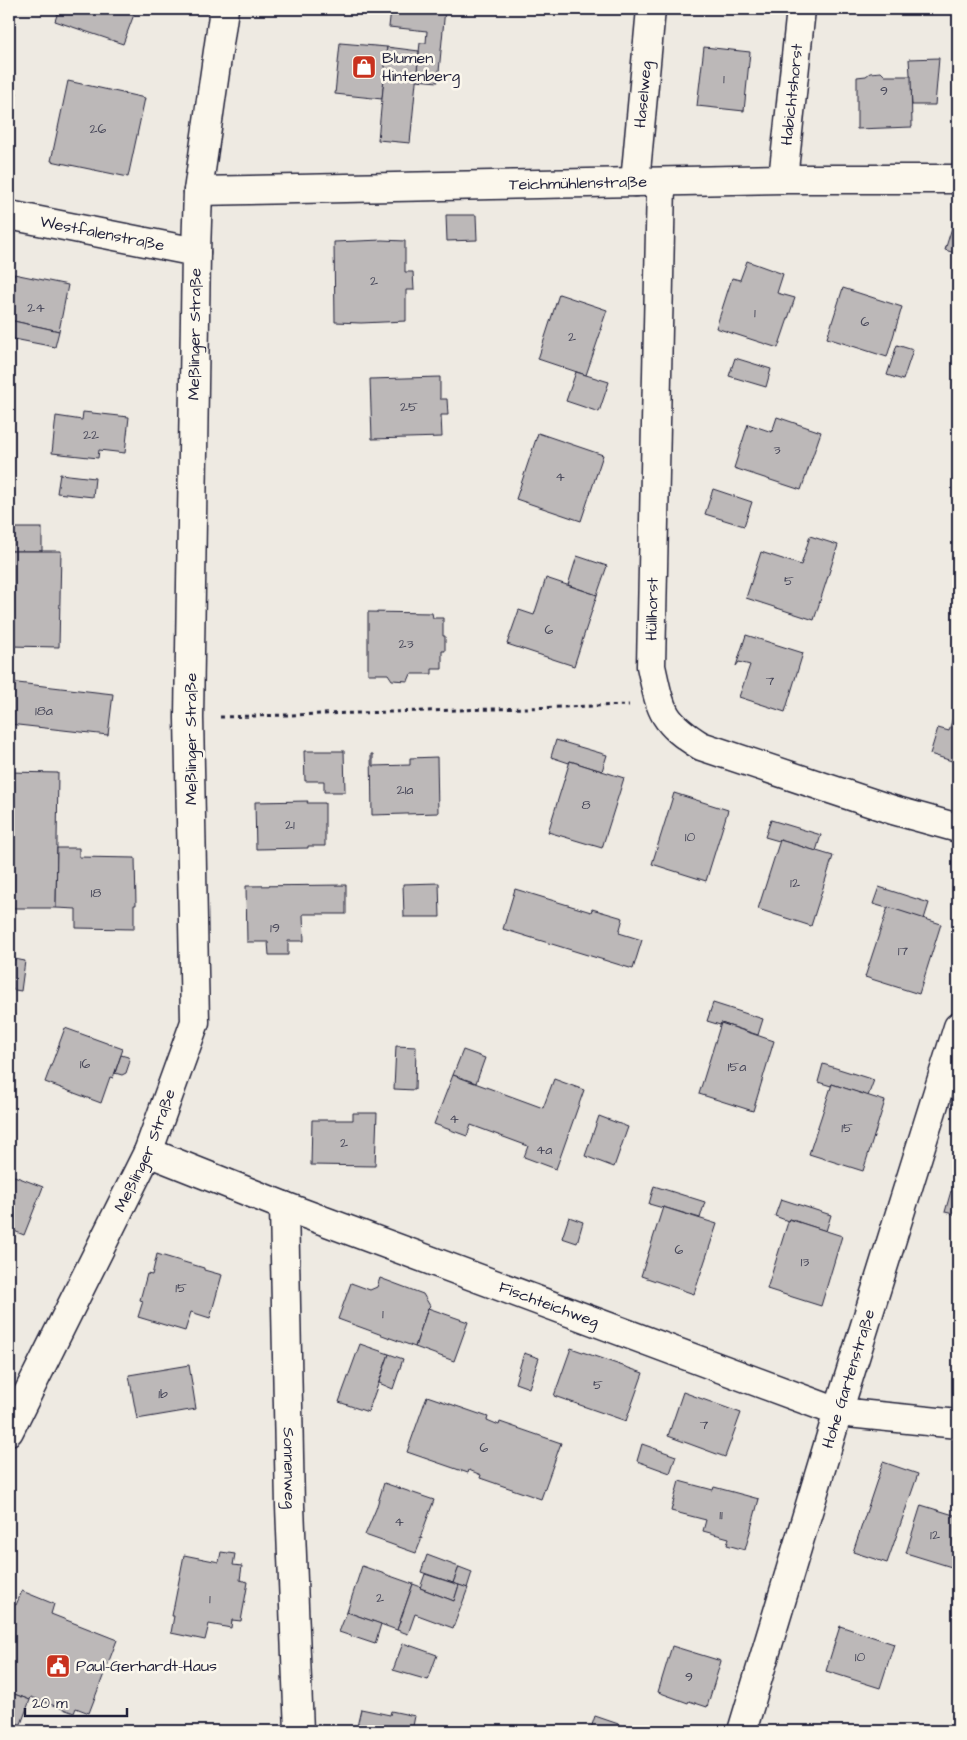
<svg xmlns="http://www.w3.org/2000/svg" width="967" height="1740" viewBox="0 0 967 1740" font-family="'Architects Daughter',sans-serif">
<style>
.building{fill:#bcb8b8;stroke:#22223b}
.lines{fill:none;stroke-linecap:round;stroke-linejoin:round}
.minor-casing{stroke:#22223b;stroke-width:31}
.tertiary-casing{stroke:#22223b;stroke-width:31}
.path{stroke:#22223b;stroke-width:3;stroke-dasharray:4 4;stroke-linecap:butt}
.minor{stroke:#fbf7ec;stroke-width:28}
.tertiary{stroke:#fbf7ec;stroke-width:28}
.labels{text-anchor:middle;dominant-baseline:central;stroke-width:5;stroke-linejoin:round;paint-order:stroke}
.number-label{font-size:14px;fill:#48485a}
.poi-label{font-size:16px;fill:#22223b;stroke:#fbf7ec;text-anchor:start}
.street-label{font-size:16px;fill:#22223b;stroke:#fbf7ec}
</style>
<rect width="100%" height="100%" fill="#eeeae2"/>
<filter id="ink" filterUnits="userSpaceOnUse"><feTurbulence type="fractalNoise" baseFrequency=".02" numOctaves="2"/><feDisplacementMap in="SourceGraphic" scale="10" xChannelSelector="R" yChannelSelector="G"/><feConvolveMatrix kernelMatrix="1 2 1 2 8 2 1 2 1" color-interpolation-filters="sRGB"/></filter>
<g filter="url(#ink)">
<g class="building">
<polygon points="59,9 136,9 123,44 55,21"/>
<polygon points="391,9 445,9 438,82 416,80 420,43 426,43 427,31 389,27"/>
<polygon points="951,9 958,9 958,13 951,12"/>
<polygon points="340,43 387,47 382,99 335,94"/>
<polygon points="387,47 419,51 410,143 378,140"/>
<polygon points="704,47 750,52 744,111 697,106"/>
<polygon points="939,58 935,105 912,105 909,59"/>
<polygon points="881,72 885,76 911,76 912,127 857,129 857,77 866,76 870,73"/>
<polygon points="68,81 145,98 128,177 51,161"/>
<polygon points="9,91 17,93 9,130"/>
<polygon points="446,215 476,215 477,240 447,241"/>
<polygon points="955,218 958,219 958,254 945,250"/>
<polygon points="382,240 405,241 405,272 413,272 414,290 406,290 406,321 361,323 335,322 334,242"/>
<polygon points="747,261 783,274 777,293 795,298 778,348 716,328 732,278 740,280"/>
<polygon points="14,274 68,285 59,331 9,320 9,297"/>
<polygon points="843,288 902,307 887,357 827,338"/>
<polygon points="559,294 607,310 600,330 602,330 601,331 586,375 538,359"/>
<polygon points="9,320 59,331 55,347 9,338"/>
<polygon points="897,345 913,350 903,380 887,375"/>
<polygon points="735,358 771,369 766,387 729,376"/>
<polygon points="576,372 609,382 599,412 566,401"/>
<polygon points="440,377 440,399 447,399 448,415 441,415 442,437 372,439 370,379"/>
<polygon points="83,412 129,417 125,453 99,450 98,458 52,453 56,416 82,420"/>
<polygon points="777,417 821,432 801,490 734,468 748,424 772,432"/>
<polygon points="538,433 603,455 581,521 516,499"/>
<polygon points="60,474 95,478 93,497 57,493"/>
<polygon points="713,489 752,502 744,526 705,514"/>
<rect x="9" y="528" width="33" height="23"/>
<polygon points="810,536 838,545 814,620 746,598 761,552 801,565"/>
<polygon points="9,551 61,551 59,647 9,646"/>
<polygon points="577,556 607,566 597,595 568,585"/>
<polygon points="546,578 597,595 574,666 507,644 519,610 534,615"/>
<polygon points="368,612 432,613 433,618 443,618 443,636 445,636 445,651 442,651 442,669 432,669 432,674 411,674 408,681 392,680 388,674 368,674"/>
<polygon points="746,635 803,653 785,712 739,697 750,665 739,662 736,666"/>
<polygon points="9,682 113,694 108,735 9,724"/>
<polygon points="958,700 958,763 930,754 938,728 949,731"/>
<polygon points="556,740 607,755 602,771 570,761 569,763 551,757"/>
<polygon points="304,751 344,751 345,792 324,792 324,781 305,781"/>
<polygon points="371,754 373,754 373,766 410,765 410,758 437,757 438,813 372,815"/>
<polygon points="570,761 624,778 602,848 548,832"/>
<polygon points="9,772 58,773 56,908 9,908"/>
<polygon points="674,793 728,810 706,881 652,864"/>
<polygon points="308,801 307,803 325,803 325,846 308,846 308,848 256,849 255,802"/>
<polygon points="771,820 821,835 816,851 780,840 779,841 765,837"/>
<polygon points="780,840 833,856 811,926 758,909"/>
<polygon points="57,848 79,848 79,857 135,858 136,905 134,905 134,929 76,928 76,909 56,908"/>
<polygon points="439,883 440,917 404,917 403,884"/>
<polygon points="346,885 346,914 303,914 304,941 288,941 288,955 269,955 268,942 247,942 246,886"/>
<polygon points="879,887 929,903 924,919 873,904"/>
<polygon points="515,889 591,912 592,909 623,918 619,933 642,940 633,969 503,929"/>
<polygon points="888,907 941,924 919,994 865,977"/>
<polygon points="9,958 25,961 21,991 9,989"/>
<polygon points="713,1003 763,1019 758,1035 721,1023 720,1025 707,1021"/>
<polygon points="721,1023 774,1041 753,1111 699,1094"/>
<polygon points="65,1028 123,1049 113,1078 110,1077 101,1103 45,1082"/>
<polygon points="396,1046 416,1047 415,1090 394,1089"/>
<polygon points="463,1050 485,1058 476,1083 453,1075"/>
<polygon points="121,1055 128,1057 130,1061 126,1073 122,1075 115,1073"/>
<polygon points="823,1064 874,1080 868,1096 832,1084 831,1086 818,1082"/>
<polygon points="453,1075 543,1108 554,1079 584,1090 556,1169 524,1157 528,1146 471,1125 467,1136 434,1124"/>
<polygon points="832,1084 885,1101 863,1171 809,1154"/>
<polygon points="353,1113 377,1113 375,1166 311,1165 312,1120 353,1120"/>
<polygon points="599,1116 628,1127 614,1167 585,1156"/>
<polygon points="9,1174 43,1187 24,1235 9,1229"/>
<polygon points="654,1186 705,1202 700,1218 663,1207 663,1208 649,1204"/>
<polygon points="951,1191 958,1193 958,1215 945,1212"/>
<polygon points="781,1199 831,1215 826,1231 789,1219 788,1221 775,1216"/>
<polygon points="663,1207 717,1224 694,1294 641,1276"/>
<polygon points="569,1217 583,1222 577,1243 562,1238"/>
<polygon points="789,1219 842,1236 821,1306 767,1289"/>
<polygon points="157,1254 204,1268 204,1270 222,1275 210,1318 191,1312 185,1331 138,1317 143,1301 140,1300 147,1274 152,1275"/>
<polygon points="380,1278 423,1294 430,1306 428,1308 415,1347 338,1319 351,1283 370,1290 377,1287"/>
<polygon points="428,1308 468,1322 454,1361 415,1347"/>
<polygon points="360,1344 389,1354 368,1412 339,1402"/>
<polygon points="571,1348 643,1373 626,1421 554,1396"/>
<polygon points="524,1353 539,1358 529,1388 515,1383"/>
<polygon points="389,1354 403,1359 393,1389 379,1383"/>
<polygon points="189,1365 196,1409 137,1419 129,1375"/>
<polygon points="683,1392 741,1413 725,1457 668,1436"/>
<polygon points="427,1396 488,1417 487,1420 499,1425 500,1422 561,1443 541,1499 480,1478 481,1475 469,1470 468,1473 407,1452"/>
<polygon points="642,1444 676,1456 670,1473 637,1461"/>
<polygon points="883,1462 918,1474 887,1563 853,1552"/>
<polygon points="679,1481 713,1490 714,1487 759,1499 745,1550 727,1545 729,1538 703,1531 706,1520 671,1511"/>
<polygon points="384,1483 434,1500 420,1538 422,1538 416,1553 365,1535 376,1509"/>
<polygon points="921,1505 957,1516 958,1511 958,1569 906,1553"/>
<polygon points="221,1552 235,1554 233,1565 242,1566 240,1580 248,1582 241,1621 232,1620 231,1628 209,1624 205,1640 171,1633 174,1616 172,1616 184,1555 219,1562"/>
<polygon points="427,1555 459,1567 453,1583 421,1572"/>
<polygon points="362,1566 413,1584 397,1630 347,1612"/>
<polygon points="459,1567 472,1572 467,1588 453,1583"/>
<polygon points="425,1574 459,1585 454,1601 420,1588"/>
<polygon points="413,1584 421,1587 420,1588 454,1601 459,1585 468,1588 453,1628 415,1614 408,1634 397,1630"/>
<polygon points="22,1591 54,1604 51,1614 117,1640 89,1713 76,1708 74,1713 31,1697 30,1700 9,1692 9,1605 10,1602 16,1605"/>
<polygon points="347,1612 381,1624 375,1644 339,1632"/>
<polygon points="840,1626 894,1644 880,1688 826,1671"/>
<polygon points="403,1643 437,1655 428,1680 393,1670"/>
<polygon points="672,1646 721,1661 707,1707 689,1701 688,1703 658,1692"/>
<polygon points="9,1692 30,1700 21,1724 9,1722"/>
<polygon points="361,1709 390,1715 391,1711 415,1716 412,1731 356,1731"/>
<polygon points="595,1716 636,1730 635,1731 590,1731"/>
</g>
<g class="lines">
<defs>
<g id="minor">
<path id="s1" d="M783,179L801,9"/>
<path id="s2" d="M635,182L651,9"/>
<path d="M661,182L651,666C661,711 661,721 701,746L893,810L958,828"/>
<path id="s3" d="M198,191L783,179H958"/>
<path id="s4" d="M9,215L196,252"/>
<path id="s5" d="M148,1152L284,1206L838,1412L958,1424"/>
<path id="s6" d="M284,1206L290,1506L299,1731"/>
<path id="s7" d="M742,1731L838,1412L958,1027"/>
</g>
<g id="tertiary">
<path id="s8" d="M9,1431L148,1152L195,1022L189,718L196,252L198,191L224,9"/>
</g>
</defs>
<use href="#minor" class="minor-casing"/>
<use href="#tertiary" class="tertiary-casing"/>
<polyline class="path" points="220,717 629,705"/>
<use href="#minor" class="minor"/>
<use href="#tertiary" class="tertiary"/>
</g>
</g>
<defs>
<symbol id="shop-square" viewBox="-11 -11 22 22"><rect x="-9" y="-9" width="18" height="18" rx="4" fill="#c8321e" stroke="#fbf7ec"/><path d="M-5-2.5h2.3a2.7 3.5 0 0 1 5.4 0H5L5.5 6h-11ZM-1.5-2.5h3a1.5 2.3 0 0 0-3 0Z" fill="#fff"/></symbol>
<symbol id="civic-square" viewBox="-11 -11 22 22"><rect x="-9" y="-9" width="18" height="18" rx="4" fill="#c8321e" stroke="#fbf7ec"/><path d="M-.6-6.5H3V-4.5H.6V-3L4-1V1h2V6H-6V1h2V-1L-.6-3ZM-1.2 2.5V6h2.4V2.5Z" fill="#fff"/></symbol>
</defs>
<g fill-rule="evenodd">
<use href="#shop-square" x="350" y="53" width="28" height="28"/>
<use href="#civic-square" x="44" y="1652" width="28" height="28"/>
</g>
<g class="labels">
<g class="number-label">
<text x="724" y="79">1</text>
<text x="884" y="91">9</text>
<text x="98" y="129">26</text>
<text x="374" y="281">2</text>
<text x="36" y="308">24</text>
<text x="755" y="313">1</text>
<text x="865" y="322">6</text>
<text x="572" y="337">2</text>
<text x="409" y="407">25</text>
<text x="91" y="435">22</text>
<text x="777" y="450">3</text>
<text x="560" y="477">4</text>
<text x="789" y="581">5</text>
<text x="549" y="630">6</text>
<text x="406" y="644">23</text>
<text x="770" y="681">7</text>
<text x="44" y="711">18a</text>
<text x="405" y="790">21a</text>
<text x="586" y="805">8</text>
<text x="290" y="825">21</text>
<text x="690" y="837">10</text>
<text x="795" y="883">12</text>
<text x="96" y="893">18</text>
<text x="275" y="928">19</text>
<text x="903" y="951">17</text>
<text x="85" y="1064">16</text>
<text x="737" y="1067">15a</text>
<text x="454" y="1119">4</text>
<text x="847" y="1128">15</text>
<text x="344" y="1143">2</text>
<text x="544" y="1150">4a</text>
<text x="679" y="1250">6</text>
<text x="805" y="1262">13</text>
<text x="181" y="1288">15</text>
<text x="383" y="1314">1</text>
<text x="598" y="1385">5</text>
<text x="163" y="1394">1b</text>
<text x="704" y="1425">7</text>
<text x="484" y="1448">6</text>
<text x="721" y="1515">11</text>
<text x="399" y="1522">4</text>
<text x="935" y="1535">12</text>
<text x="380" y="1598">2</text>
<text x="210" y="1599">1</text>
<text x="860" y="1657">10</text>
<text x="689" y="1677">9</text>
</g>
<g class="poi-label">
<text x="382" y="58">Blumen<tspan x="382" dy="18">Hintenberg</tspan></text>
<text x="76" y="1666">Paul-Gerhardt-Haus</text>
</g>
<g class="street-label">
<text stroke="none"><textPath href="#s1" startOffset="85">Habichtshorst</textPath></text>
<text stroke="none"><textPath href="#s2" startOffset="88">Haselweg</textPath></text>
<text stroke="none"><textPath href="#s3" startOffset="380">Teichmühlenstraße</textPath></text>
<text stroke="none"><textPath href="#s4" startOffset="95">Westfalenstraße</textPath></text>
<text stroke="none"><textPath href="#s8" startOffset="1138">Meßlinger Straße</textPath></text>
<text transform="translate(652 609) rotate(-89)">Hüllhorst</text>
<text transform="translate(191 739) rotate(-90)">Meßlinger Straße</text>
<text stroke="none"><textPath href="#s8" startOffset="312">Meßlinger Straße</textPath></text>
<text stroke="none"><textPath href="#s5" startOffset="429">Fischteichweg</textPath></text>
<text stroke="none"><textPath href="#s7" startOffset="368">Hohe Gartenstraße</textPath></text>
<text stroke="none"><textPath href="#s6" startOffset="262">Sonnenweg</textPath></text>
</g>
</g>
<rect width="967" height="1740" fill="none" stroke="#fbf7ec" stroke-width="30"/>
<rect x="15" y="15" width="937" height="1710" fill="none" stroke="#22223b" stroke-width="2" filter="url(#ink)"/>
<path d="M25 1708v8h102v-8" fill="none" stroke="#22223b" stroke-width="2.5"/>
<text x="32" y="1708" font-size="15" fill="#22223b" stroke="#fbf7ec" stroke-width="4" paint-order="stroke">20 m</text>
</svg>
